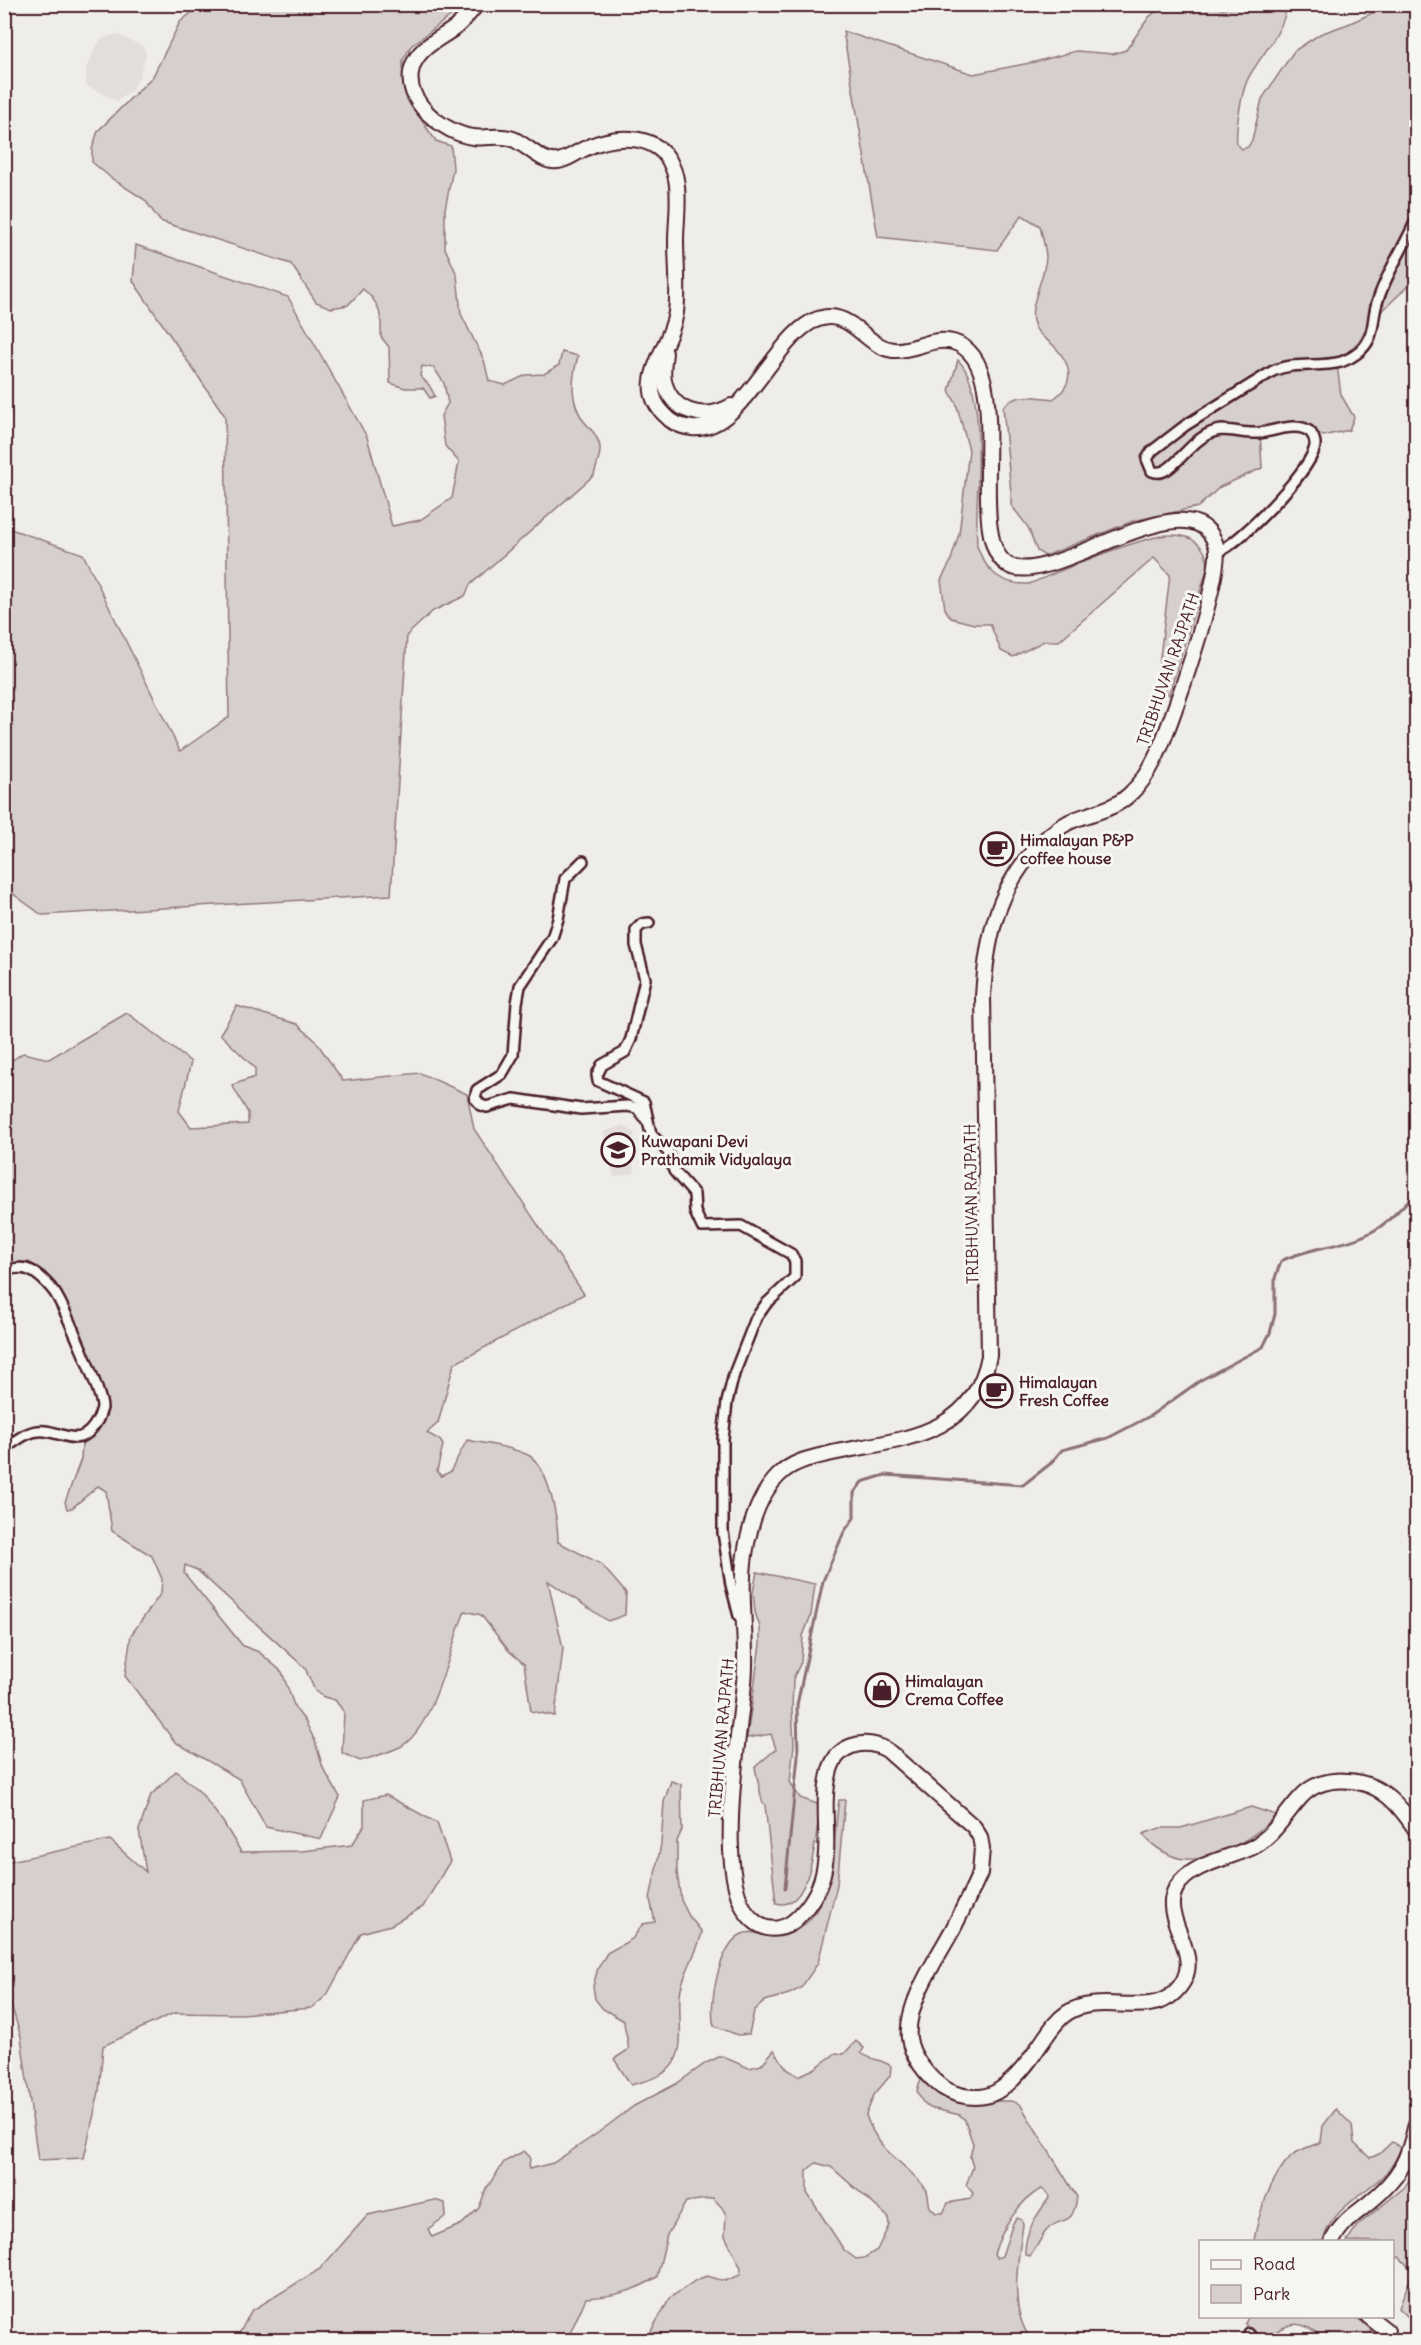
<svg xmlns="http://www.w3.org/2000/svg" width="1421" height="2345" viewBox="0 0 1421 2345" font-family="Delius,sans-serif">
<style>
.built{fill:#e3dedc}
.green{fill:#d7cfce;stroke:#90777c;stroke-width:1.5;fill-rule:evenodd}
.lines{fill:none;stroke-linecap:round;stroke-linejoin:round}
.stream{stroke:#8a6f74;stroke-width:3}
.minor-casing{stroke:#4a1f2b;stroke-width:14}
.highway-casing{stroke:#4a1f2b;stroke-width:18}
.minor{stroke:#f6f6f2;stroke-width:9}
.highway{stroke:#f6f6f2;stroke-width:14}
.labels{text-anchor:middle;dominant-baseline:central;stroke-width:6;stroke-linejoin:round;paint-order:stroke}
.street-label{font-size:16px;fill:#4a1f2b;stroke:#f6f6f2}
.poi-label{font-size:16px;font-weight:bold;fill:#4a1f2b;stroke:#f6f6f2;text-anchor:start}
</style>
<rect width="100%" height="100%" fill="#efedea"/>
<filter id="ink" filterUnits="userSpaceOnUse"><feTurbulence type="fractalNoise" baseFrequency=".0167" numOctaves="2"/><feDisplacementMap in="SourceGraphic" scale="12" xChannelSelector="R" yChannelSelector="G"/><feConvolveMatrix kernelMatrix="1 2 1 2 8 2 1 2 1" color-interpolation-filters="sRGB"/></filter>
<g filter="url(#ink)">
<g class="built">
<polygon points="116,34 143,46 146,55 139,78 131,91 117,101 86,85 86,69 94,50 101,39"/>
<polygon points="623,1125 635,1133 628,1147 635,1173 614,1177 603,1132"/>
</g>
<g class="green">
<path d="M201,5H465L411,46L403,60V82L417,114L436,141L451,146L453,169L445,209V248L457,275L461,314L484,360L489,381L505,385L526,375L544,374L559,365L562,352L578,356C572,378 569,399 583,420C590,429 598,435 600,447C601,455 596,467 594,475L470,585L465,596L433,611L407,635L391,895L42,915L5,888V527L83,554L180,751L229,717L225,416L133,281L136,245L288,297L367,437L392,526L420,520L452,498L459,462L445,446L441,416L448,403L444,383L434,368L422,366L420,376L429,385L435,396L430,398L423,388H405L390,383L389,347L381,337C382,315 380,303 363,289L348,305L331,308L316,302L291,264L160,221L145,200L111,178L92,162V149L98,131L153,76L180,22Z"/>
<path d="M1169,5H1205L1223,9L1236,5H1287C1283,33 1264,51 1250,75C1242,87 1235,130 1237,144L1242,149L1248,147L1252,140L1262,99L1294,51L1320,34L1348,24L1390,5H1416V278L1367,326L1361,339L1343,357H1336L1341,395L1354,417L1349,430L1323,436L1310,428L1260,430L1262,468L1220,487L1198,507L1133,521L1045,556L1037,551L1028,527L1011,505V492L1003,407C1016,392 1034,397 1053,399C1076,383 1072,364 1053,345C1044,337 1036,334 1033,321C1029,307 1045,275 1046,258C1046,248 1042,236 1040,226L1022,215L997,250L878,237L843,31L973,74L1035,62L1076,51L1113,54L1126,50L1149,17L1161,7Z"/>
<path d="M958,360C990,391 974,500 977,546C986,571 1000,585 1029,584C1065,569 1100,553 1138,542C1149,539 1159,535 1170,535C1191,534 1207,545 1208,566L1169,695L1157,681L1170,575L1154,558L1059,641H1044L1013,657L1001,651L990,624H974L951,618L945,609L941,580L950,563L959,534L969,450L956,403L949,391Z"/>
<path d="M237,1006L297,1024L315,1040L343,1081L420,1073L467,1094L474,1129L584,1294L454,1364L438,1423L427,1433L440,1440L443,1445L437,1471L441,1476L450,1472L467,1440C486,1444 508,1446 526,1454C549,1463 558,1521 558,1542L601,1564L626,1593L625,1615L608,1621L548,1581L563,1648L555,1716L531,1711L524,1664L509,1651L481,1615L465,1611C450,1646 434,1729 400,1747C387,1753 373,1757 360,1761L342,1753L344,1712L335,1700L324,1697L315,1691L305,1668L197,1570L185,1565L184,1573L243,1646L259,1652L282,1672L295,1708L305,1721L315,1741L323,1768L340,1797L321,1839L266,1827L239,1779L175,1742L125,1676L131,1635L161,1593L162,1579L152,1556L112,1531L106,1491L98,1486L72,1508L67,1509L65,1502L81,1459L82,1444L102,1422L106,1401L60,1291L45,1272L29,1262L5,1263L4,1069L8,1063L23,1053L49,1059L127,1013L191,1062L179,1111L191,1127L248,1124V1113L232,1085L255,1077V1068L220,1034Z"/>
<path d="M757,1572L815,1584L811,1615L803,1636L801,1662L793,1679L792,1710L794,1744L790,1782L800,1798L820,1805C817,1828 812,1914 776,1903L765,1805L762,1801L755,1767L776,1749L771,1734L747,1738L760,1644V1627L755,1612L753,1592Z"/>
<polygon points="176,1771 201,1793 223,1822 241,1852 302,1851 352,1845 364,1826 364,1800 386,1795 437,1823 450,1861 423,1907 391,1925 361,1933 327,1995 312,2008 242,2014 174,2013 103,2046 99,2092 84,2158 38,2160 21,2037 5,1985 5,1862 110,1840 146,1872 139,1830 151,1795"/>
<path d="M671,1781L681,1784L682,1830L677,1841V1872L681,1900L689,1916L702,1932C698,1951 686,1968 681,1988C675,2015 692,2057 662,2074C653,2080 640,2082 631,2085L614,2059L628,2050C630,2045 624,2030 624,2021L603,2009L595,1999L593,1986L598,1968L607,1953L632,1939L643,1924L655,1922L650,1899L661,1844L664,1802Z"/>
<path d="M839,1800H845L837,1885L818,1963L801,1988L789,1994L765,2001L754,2011L749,2034L738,2035L714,2026C708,2004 719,1945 742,1934C752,1930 760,1935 769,1936C784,1939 800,1930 810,1919C836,1889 833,1836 839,1800Z"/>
<path d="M1251,1807L1276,1815C1258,1836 1216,1861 1186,1859C1172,1859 1151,1846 1143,1834L1160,1828H1181Z"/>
<path d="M856,2041L864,2048L861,2053C871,2060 881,2059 891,2066L890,2076L874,2095L866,2115C879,2155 904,2160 926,2189C929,2193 928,2202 930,2207L936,2213H943L948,2203L970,2199L973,2193L966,2185L973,2167L970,2157L973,2144L965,2120L960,2115L930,2108L922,2101L917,2091L920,2081L925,2078L965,2101H1011L1020,2104L1077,2197C1072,2231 1062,2213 1046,2231C1040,2239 1036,2249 1030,2256L1025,2255C1024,2233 1036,2216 1049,2198L1048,2194L1042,2189C1019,2199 1001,2231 994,2254L997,2258L1002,2256L1013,2223L1017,2218L1022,2220L1023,2225C1018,2258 1008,2313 1032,2340H648V2336L670,2298L696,2280L707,2276L725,2281L740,2275L741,2268L725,2236L726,2212L713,2198L686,2202L667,2235L657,2277C633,2292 615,2296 586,2298L567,2340H236L251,2311L320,2269L368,2215L434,2200L445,2203L446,2216L428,2229L432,2237L462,2224L479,2208L486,2189L504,2162L524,2151L530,2157L529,2169L553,2163L595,2135L634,2106L676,2084L706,2063L721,2056L749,2068L761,2065L774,2050L787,2069L798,2076L814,2069L836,2053L844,2054ZM816,2163L831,2167L888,2217L889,2225L877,2250L864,2258L856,2259L844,2250L807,2193V2170Z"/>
<path d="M1336,2109L1352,2125L1354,2143L1370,2158L1379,2154L1392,2142L1401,2148C1396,2159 1392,2168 1383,2176C1362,2195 1330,2211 1323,2241H1254C1258,2214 1271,2177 1291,2156C1298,2150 1312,2146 1321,2142L1323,2126Z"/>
<polygon points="1416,2168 1416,2325 1399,2308 1413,2271 1399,2257 1393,2260 1392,2242 1347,2241 1357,2226 1405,2187"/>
<path d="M1248,2317H1355L1368,2325L1375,2340H1326C1302,2320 1293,2319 1268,2337L1253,2332L1245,2324Z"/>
</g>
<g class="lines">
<path class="stream" d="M785,1888L798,1756L797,1705L823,1581L844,1532L854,1518V1493L862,1482L885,1475L1023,1485L1050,1464L1062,1450L1108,1438L1150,1416L1201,1380L1263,1347L1270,1333L1275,1314V1278L1281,1261C1311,1246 1347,1247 1375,1230C1390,1221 1404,1205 1416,1192"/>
<defs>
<g id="minor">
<path d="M1218,552C1241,542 1306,475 1314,450C1316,445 1315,438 1311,433C1299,420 1273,432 1258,433C1246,434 1234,430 1222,430C1190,432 1173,481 1152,471L1147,459L1152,451L1186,425L1273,371C1294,361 1318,368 1341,362C1352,358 1364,350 1369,339C1374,329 1373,315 1377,303C1386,273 1404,248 1416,220"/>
<polyline points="583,861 565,879 558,919 552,938 520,986 517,1003 513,1055 502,1074 477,1090 475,1098 481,1105 487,1107 514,1099 581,1109 627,1106 637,1108 647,1121"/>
<polyline points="649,923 642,924 636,930 636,945 645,979 631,1039 625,1052 602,1065 597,1075 598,1081 644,1102 651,1134 668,1152 674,1171 694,1194 695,1212 702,1227 741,1226 791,1254 795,1261 795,1277 766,1304 756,1318 734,1374 727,1402 723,1439 723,1532 731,1585 739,1616"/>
<path d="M4,1270C16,1268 25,1266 35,1273C42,1278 50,1286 55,1293C64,1307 103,1395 102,1408C101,1411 99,1418 97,1421C81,1449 68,1434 45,1431C29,1429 17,1440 4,1449"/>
<polyline points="1249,2334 1253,2340"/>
</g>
<g id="highway">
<path d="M477,4C470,13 464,20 456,27C440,39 418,47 412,68C402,101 444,133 473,137C487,139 500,134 513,139C527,145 543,164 558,161C567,160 577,152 586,148C612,136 652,132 669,160C672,166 675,173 676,179C680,199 676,221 676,241C676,264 679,289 676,312C672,347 631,383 665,415C672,423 682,427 692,428C748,433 779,316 830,317C856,318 868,347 893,350C913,352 933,336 953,342C1022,362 959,543 1010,566C1054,587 1192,473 1216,545C1225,570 1170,729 1155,759C1149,771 1142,783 1132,792C1114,811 1091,812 1069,822C1053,830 1041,842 1030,855C995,896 986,945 983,997L989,1356C973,1440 895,1439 828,1454C810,1458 791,1462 778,1476C761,1493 752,1519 747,1543C738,1587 746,1624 745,1667C744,1721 706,1892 758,1924C770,1932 785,1929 795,1920C808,1908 819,1891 823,1874C831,1841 821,1807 829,1774C835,1745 863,1737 887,1750L974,1827L980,1837L982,1848L980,1873C972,1891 963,1909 954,1927C938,1957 905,2004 909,2038C911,2056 928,2077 942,2087C957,2097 980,2101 996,2092C1014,2082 1029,2062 1040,2045C1048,2034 1055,2021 1067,2013C1099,1992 1148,2018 1174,1993C1212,1957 1157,1922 1176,1888C1191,1863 1229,1859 1253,1847C1274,1836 1285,1814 1301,1797C1322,1774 1363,1777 1386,1795C1398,1804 1408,1818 1416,1830"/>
<path d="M665,353C664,362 662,371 664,381C672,413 704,421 731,406"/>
<path d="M1332,2242C1340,2223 1356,2214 1370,2202C1400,2177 1408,2161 1416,2124"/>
<polyline points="1368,2316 1387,2331 1389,2340"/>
</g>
</defs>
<use href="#minor" class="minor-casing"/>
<use href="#highway" class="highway-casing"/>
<use href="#minor" class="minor"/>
<use href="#highway" class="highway"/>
</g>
</g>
<defs>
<symbol id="cafe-ring" viewBox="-11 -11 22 22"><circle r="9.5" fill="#f6f6f2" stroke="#4a1f2b" stroke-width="1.5"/><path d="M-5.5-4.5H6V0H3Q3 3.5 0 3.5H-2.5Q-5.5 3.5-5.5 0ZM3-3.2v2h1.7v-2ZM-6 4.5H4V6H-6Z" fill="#4a1f2b"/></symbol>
<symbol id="school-ring" viewBox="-11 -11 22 22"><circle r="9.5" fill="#f6f6f2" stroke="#4a1f2b" stroke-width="1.5"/><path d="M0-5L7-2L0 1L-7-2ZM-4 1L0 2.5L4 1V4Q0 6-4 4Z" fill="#4a1f2b"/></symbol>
<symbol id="shop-ring" viewBox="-11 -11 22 22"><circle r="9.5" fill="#f6f6f2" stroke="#4a1f2b" stroke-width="1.5"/><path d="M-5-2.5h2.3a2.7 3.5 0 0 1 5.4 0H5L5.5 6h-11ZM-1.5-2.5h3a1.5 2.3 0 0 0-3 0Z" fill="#4a1f2b"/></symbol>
</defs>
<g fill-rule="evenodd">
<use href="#cafe-ring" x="978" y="830" width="38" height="38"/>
<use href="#school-ring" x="599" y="1131" width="38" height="38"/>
<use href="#cafe-ring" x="977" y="1372" width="38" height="38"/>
<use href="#shop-ring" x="863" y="1671" width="38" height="38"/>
</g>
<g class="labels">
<g class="street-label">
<text transform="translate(1168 669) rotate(-71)">TRIBHUVAN RAJPATH</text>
<text transform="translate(971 1204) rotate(-91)">TRIBHUVAN RAJPATH</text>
<text transform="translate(721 1738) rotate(-85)">TRIBHUVAN RAJPATH</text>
</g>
<g class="poi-label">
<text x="1020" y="840">Himalayan P&amp;P<tspan x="1020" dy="18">coffee house</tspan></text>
<text x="641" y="1141">Kuwapani Devi<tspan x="641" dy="18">Prathamik Vidyalaya</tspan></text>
<text x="1019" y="1382">Himalayan<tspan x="1019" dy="18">Fresh Coffee</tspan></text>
<text x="905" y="1681">Himalayan<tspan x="905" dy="18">Crema Coffee</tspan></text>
</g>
</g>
<rect width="1421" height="2345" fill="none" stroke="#f6f6f2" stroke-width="24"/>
<rect x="12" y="12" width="1397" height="2321" fill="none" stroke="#4a1f2b" stroke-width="2" filter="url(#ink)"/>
<rect x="1199" y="2240" width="195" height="78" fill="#f6f6f2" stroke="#b1a0a2" stroke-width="1.5"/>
<rect x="1211" y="2260" width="30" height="9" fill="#f6f6f2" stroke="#b1a0a2" stroke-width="1.5"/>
<text x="1253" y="2270" font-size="18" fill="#4a1f2b">Road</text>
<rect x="1211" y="2285" width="30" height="18" fill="#d7cfce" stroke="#b1a0a2" stroke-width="1.5"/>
<text x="1253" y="2300" font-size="18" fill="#4a1f2b">Park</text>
</svg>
